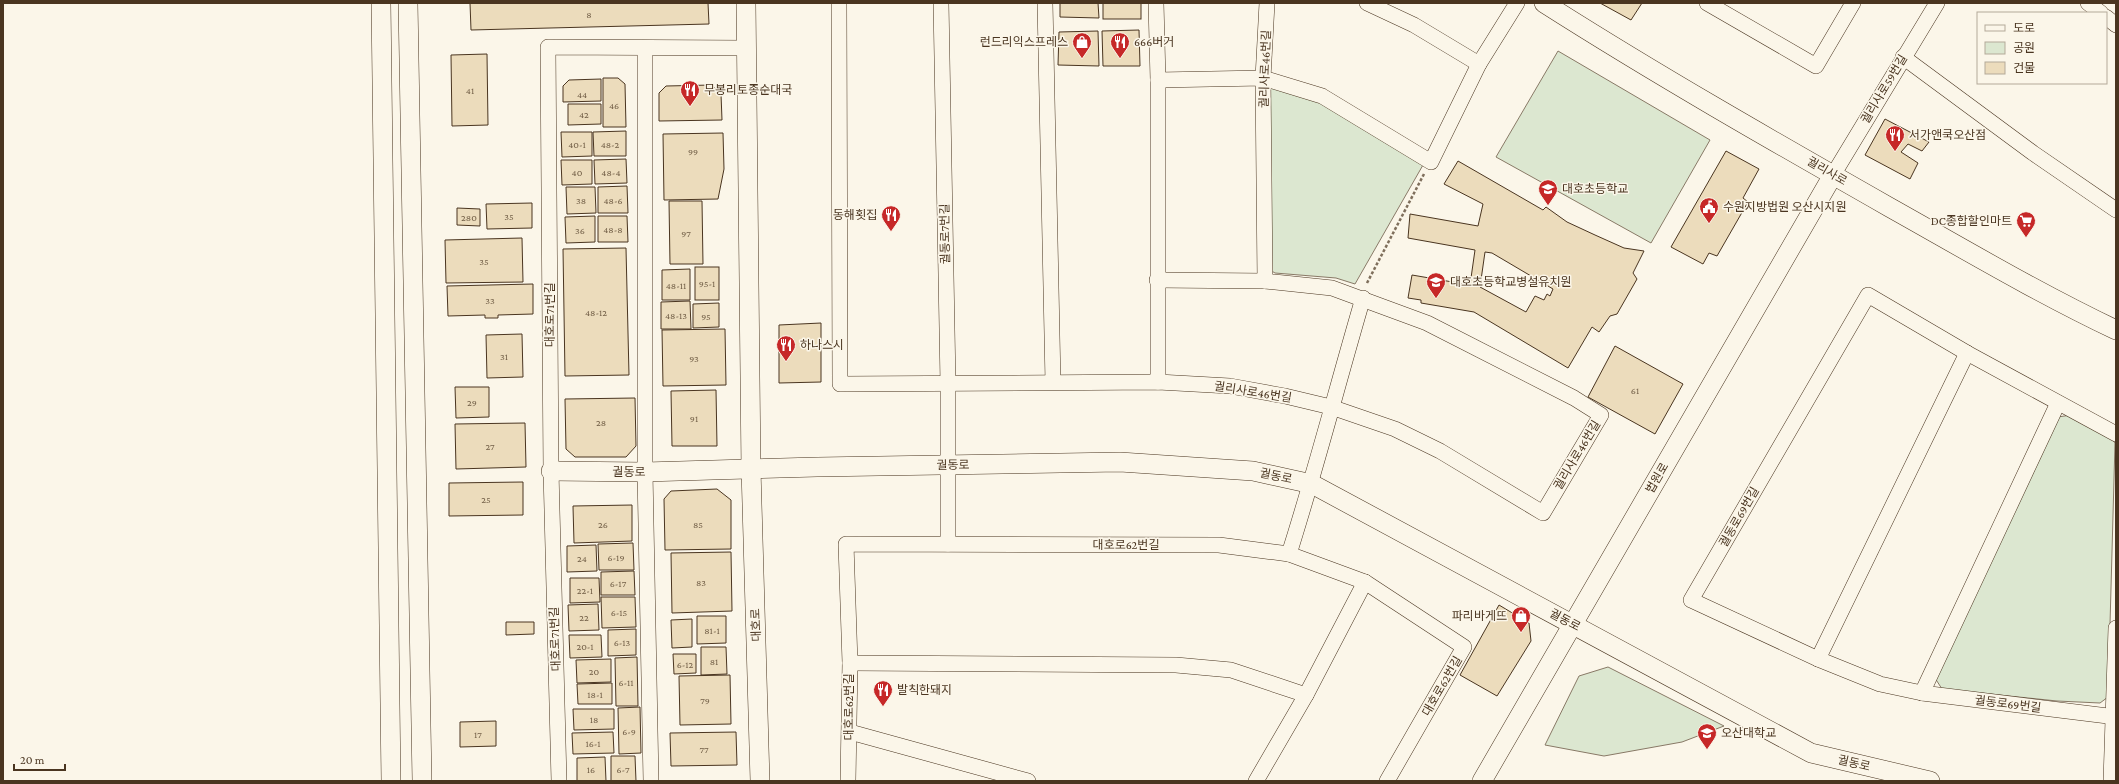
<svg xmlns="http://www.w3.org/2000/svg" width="2119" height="784" viewBox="0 0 2119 784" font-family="'Crimson Pro','Noto Sans KR',serif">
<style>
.green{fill:#dce7d0;stroke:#887966}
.building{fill:#ecdcbc;stroke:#4a3520;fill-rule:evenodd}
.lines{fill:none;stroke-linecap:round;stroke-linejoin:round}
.minor-casing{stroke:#4a3520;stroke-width:16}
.tertiary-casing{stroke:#4a3520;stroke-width:20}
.path{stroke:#7f6f5c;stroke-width:2.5;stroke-dasharray:3 2;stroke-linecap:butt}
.minor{stroke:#fbf6e9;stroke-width:15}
.tertiary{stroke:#fbf6e9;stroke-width:19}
.labels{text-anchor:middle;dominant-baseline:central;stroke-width:3;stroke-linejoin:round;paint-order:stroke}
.number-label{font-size:10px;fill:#725f47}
.poi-label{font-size:12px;fill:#4a3520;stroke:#fbf6e9;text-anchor:start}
.street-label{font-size:12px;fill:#4a3520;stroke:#fbf6e9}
</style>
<rect width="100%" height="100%" fill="#fbf6e9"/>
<g class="green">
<polygon points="1558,51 1710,140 1651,243 1496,157"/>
<polygon points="1274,87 1322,102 1423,165 1355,284 1336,278 1275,273 1270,270 1269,90"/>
<polygon points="2071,415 2109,435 2115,443 2108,697 2100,703 2057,701 1942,689 1935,678 2058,417"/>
<polygon points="1608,667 1724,726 1682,742 1604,756 1545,745 1579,676"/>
</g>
<g class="building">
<polygon points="470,3 708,3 709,24 471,30"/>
<polygon points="1060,3 1098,3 1099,18 1060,17"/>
<rect x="1103" y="3" width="38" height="16"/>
<polygon points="1600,3 1642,3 1631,20"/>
<polygon points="1139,30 1140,66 1103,66 1102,31"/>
<polygon points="1098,31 1099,66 1058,65 1059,32"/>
<polygon points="487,54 488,125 452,126 451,55"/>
<polygon points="603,78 618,78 625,84 626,127 603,127"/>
<polygon points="601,79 601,101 563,102 563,86 569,80"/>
<polygon points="712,85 721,94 722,120 659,121 659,93 666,86"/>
<polygon points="568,104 601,104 601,124 568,125"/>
<polygon points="1885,119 1929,142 1922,151 1908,144 1901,152 1918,163 1910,179 1865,155"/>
<polygon points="626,131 626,156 594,156 593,132"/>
<polygon points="561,132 592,132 592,156 562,157"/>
<polygon points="723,133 724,169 718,199 664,200 663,134"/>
<polygon points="1726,151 1759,169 1743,198 1748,202 1717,256 1709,253 1703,264 1671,247"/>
<polygon points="626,159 627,183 595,184 594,160"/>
<polygon points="561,160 592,160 592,184 562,185"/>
<path d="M1458,161L1543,210L1546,207L1567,222L1595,235L1624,248L1644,251L1633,273L1637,279L1617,314L1610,316L1599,332L1592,327L1568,368L1474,312L1421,303V300L1408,298L1412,275L1470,285L1475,250L1408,238L1410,214L1478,226L1483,204L1444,184ZM1485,252L1492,253L1553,289L1550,296L1547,294L1544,300L1535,296L1526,312L1480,287Z"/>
<polygon points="627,186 628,213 598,213 598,187"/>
<polygon points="566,187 595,187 596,213 567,214"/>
<polygon points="669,201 702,201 703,264 670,264"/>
<polygon points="532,203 532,228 487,229 486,204"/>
<polygon points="457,208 480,209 480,226 457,225"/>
<polygon points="595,216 595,242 566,243 565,217"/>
<polygon points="598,216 627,216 628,242 598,242"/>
<polygon points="522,238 523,282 446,283 445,240"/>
<polygon points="626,248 629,375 565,376 563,249"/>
<rect x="695" y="267" width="24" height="33"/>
<polygon points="690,269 690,300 662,300 662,270"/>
<polygon points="533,284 533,314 498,315 498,318 485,318 485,315 448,316 447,286"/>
<polygon points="690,301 691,329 661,329 661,302"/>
<polygon points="719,303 719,327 693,328 693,304"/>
<polygon points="821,323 821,382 779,383 779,325"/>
<polygon points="725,329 726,385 663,386 662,330"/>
<polygon points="522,334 523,377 487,378 486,335"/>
<polygon points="1615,346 1683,384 1655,434 1588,397"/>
<polygon points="455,387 489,387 489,417 456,418"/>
<polygon points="716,390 717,446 672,446 671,391"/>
<polygon points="635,398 636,446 626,457 575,457 566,449 565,399"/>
<polygon points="525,423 526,467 456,469 455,424"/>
<polygon points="523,482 523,515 449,516 449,483"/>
<polygon points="717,489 731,500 731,549 665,550 664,499 671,491"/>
<polygon points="632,505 632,541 574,543 573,506"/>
<polygon points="633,543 634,570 599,570 598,544"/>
<polygon points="596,545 597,571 567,572 567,546"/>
<polygon points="731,552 732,611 672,613 671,553"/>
<polygon points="634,571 635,595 601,595 601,572"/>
<polygon points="570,578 599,578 600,602 570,603"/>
<polygon points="601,597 635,597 636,627 602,628"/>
<polygon points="598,604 599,630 569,631 568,605"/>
<polygon points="1499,605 1529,623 1531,641 1497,696 1460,675"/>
<polygon points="697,616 726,616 726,643 697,644"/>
<polygon points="692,619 692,647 672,648 671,620"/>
<polygon points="506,622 534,622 534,634 506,635"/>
<polygon points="636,629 636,655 608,656 608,630"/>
<polygon points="569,635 601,635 602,657 570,658"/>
<polygon points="701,647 726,647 727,674 701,675"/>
<polygon points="673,654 696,654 696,673 674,674"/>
<polygon points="637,657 638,706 616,706 615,658"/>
<polygon points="611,659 611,682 577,683 576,660"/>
<polygon points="730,675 731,724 680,725 679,676"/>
<polygon points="612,683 612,704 578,704 577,684"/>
<polygon points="640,707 641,753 619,754 618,708"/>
<polygon points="573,709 614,709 614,729 574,730"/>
<polygon points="496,721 496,746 460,747 460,722"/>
<polygon points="613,732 614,753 573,754 572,733"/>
<polygon points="736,732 737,765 671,766 670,733"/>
<polygon points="611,756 635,756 636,781 611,781"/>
<polygon points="605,757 606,781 577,781 577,758"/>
</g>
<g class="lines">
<defs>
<g id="minor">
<polyline points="839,3 840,384 1158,382 1230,386 1285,396 1331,407 1395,429 1440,451 1543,513 1601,415 1574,398 1427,323 1332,288 1265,281 1263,78 1267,3"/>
<polyline points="941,3 948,383 948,544"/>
<polyline points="1045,3 1053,382"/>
<polyline points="1156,3 1158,80 1158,382"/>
<polyline points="1367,3 1414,25 1479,64 1517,3"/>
<polyline points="1707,3 1816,66 1853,3"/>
<polyline points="2088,3 2101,13"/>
<polyline points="2106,17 2116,25"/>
<polyline points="645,48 645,472 651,781"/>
<polyline points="1903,57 2033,153 2116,210"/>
<polyline points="1158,80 1263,78 1322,96 1431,162 1479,64"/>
<polyline points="1833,175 1937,3"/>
<polyline points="1157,280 1265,281"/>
<polyline points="2116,434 1967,353 1868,295 1691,600 1818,659 1880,684 1922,693 2116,717"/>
<path d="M1289,554C1316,469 1338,383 1363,298"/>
<polyline points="1818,659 1967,353"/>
<polyline points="850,663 1176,665 1231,670 1306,695"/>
<polyline points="1922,693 2058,403"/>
<polyline points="850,732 1028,781"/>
<polyline points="559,781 551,471 548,47 746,48"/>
<polyline points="848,781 850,663 846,544 1219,545 1289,554 1365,582 1464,647 1387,781"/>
<polyline points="1256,781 1306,695 1365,582"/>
<polyline points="2111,781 2116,628"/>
</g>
<g id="tertiary">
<polyline points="381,3 391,781"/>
<polyline points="408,3 422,781"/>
<polyline points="746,3 751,469 760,781"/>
<path d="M1544,3C1657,75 1773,141 1889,207C1964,249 2038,293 2116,330"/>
<polyline points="551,471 645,472 817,467 1120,462 1253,471 1312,484 1811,753 1930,781"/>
<polyline points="1482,781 1833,175"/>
</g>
</defs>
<use href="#minor" class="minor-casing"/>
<use href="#tertiary" class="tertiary-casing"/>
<polyline class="path" points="1367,283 1424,174"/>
<use href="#minor" class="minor"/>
<use href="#tertiary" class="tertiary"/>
</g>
<defs>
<symbol id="shop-pin" viewBox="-11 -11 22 30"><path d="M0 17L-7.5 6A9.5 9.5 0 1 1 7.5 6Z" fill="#c62828" stroke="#fbf6e9"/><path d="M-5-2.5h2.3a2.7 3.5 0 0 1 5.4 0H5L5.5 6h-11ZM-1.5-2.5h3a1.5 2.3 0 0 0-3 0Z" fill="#fff"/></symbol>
<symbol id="restaurant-pin" viewBox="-11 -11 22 30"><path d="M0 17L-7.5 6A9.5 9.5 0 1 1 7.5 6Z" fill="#c62828" stroke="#fbf6e9"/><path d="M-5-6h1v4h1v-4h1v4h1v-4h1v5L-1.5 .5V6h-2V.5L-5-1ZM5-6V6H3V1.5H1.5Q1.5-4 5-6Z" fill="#fff"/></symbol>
<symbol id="school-pin" viewBox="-11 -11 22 30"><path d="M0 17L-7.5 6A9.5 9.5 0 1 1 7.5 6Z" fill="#c62828" stroke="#fbf6e9"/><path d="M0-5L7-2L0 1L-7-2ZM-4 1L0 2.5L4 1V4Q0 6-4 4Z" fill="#fff"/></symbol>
<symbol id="civic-pin" viewBox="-11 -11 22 30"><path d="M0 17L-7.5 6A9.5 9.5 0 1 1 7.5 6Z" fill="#c62828" stroke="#fbf6e9"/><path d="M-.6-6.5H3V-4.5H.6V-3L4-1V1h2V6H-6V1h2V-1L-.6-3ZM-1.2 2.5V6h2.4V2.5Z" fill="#fff"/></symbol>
<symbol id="supermarket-pin" viewBox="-11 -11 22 30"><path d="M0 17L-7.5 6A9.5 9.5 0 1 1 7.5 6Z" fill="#c62828" stroke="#fbf6e9"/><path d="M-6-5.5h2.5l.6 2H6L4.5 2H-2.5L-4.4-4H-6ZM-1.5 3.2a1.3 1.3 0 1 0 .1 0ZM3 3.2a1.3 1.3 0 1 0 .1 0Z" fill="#fff"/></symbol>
<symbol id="university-pin" viewBox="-11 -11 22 30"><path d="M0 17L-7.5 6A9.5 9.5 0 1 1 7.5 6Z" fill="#c62828" stroke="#fbf6e9"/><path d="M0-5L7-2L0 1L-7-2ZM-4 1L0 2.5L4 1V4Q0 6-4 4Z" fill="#fff"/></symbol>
</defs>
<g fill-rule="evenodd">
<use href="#shop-pin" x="1071" y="31" width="22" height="30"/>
<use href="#restaurant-pin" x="1109" y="31" width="22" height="30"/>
<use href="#restaurant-pin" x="679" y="79" width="22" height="30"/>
<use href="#restaurant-pin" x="1884" y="124" width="22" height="30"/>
<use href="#school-pin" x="1537" y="178" width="22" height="30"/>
<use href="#civic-pin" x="1698" y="196" width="22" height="30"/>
<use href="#restaurant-pin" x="880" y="204" width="22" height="30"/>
<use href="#supermarket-pin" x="2015" y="210" width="22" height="30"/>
<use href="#school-pin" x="1425" y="271" width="22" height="30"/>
<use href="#restaurant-pin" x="775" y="334" width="22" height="30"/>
<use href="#shop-pin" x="1510" y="605" width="22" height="30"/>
<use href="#restaurant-pin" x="872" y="679" width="22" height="30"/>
<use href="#university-pin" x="1696" y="722" width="22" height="30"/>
</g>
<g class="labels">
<g class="number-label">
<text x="589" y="14">8</text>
<text x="470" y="90">41</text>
<text x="582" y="94">44</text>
<text x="614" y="105">46</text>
<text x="584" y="114">42</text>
<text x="577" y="144">40-1</text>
<text x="610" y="144">48-2</text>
<text x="693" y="151">99</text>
<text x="577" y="172">40</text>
<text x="611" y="172">48-4</text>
<text x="581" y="200">38</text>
<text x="613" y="200">48-6</text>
<text x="509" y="216">35</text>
<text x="469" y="217">280</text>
<text x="613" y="229">48-8</text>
<text x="580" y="230">36</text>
<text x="686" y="233">97</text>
<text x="484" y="261">35</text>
<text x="707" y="283">95-1</text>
<text x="676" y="285">48-11</text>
<text x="490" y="300">33</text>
<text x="596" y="312">48-12</text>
<text x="676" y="315">48-13</text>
<text x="706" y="316">95</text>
<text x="504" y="356">31</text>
<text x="694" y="358">93</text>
<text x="1635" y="390">61</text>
<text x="472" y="402">29</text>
<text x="694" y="418">91</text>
<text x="601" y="422">28</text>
<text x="490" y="446">27</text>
<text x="486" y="499">25</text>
<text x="603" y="524">26</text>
<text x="698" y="524">85</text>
<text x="616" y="557">6-19</text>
<text x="582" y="558">24</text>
<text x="701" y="582">83</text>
<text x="618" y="583">6-17</text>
<text x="585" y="590">22-1</text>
<text x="619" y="612">6-15</text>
<text x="584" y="617">22</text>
<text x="712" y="630">81-1</text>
<text x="622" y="642">6-13</text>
<text x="585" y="646">20-1</text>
<text x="714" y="661">81</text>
<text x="685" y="664">6-12</text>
<text x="594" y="671">20</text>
<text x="626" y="682">6-11</text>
<text x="595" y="694">18-1</text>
<text x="705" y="700">79</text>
<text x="594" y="719">18</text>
<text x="629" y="731">6-9</text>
<text x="478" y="734">17</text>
<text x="593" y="743">16-1</text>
<text x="704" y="749">77</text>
<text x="591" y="769">16</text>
<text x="623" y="769">6-7</text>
</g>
<g class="poi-label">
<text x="1068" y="42" text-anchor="end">런드리익스프레스</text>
<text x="1134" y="42">666버거</text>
<text x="704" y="90">무봉리토종순대국</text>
<text x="1909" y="135">서가앤쿡오산점</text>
<text x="1562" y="189">대호초등학교</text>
<text x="1723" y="207">수원지방법원 오산시지원</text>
<text x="877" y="215" text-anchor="end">동해횟집</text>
<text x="2012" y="221" text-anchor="end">DC종합할인마트</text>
<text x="1450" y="282">대호초등학교병설유치원</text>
<text x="800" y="345">하나스시</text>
<text x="1507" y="616" text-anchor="end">파리바게뜨</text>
<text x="897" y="690">발칙한돼지</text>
<text x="1721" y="733">오산대학교</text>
</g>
<g class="street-label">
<text transform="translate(1265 69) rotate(-88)">궐리사로46번길</text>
<text transform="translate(1884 89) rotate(-59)">궐리사로59번길</text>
<text transform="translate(1827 171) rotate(30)">궐리사로</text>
<text transform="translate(945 234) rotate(-91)">궐동로7번길</text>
<text transform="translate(550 315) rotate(-90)">대호로71번길</text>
<text transform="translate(1253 392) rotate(9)">궐리사로46번길</text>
<text transform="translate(1577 455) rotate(-59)">궐리사로46번길</text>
<text transform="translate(953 465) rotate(-1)">궐동로</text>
<text x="629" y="472">궐동로</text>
<text transform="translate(1276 476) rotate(12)">궐동로</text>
<text transform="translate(1657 478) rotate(-60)">법원로</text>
<text transform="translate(1739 517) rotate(-60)">궐동로69번길</text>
<text x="1126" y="545">대호로62번길</text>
<text transform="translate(1565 620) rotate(28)">궐동로</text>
<text transform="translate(756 625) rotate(-92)">대호로</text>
<text transform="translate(555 639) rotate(-92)">대호로71번길</text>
<text transform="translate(1442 686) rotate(-60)">대호로62번길</text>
<text transform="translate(2008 704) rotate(7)">궐동로69번길</text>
<text transform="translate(849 707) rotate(-90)">대호로62번길</text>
<text transform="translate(1854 763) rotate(13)">궐동로</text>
</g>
</g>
<rect width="2119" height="784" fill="none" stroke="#4a3520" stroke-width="8"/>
<rect x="1977" y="12" width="130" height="72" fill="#fbf6e9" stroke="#b4a999"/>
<rect x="1985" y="25" width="20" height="6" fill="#fbf6e9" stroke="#b4a999"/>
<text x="2013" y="32" font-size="12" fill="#4a3520">도로</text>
<rect x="1985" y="42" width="20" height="12" fill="#dce7d0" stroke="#b4a999"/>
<text x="2013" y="52" font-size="12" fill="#4a3520">공원</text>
<rect x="1985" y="62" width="20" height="12" fill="#ecdcbc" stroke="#b4a999"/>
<text x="2013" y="72" font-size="12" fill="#4a3520">건물</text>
<path d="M14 764v6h51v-6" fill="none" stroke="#4a3520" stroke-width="2"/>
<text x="20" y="764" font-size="12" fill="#4a3520" stroke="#fbf6e9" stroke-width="3" paint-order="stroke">20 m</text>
</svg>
